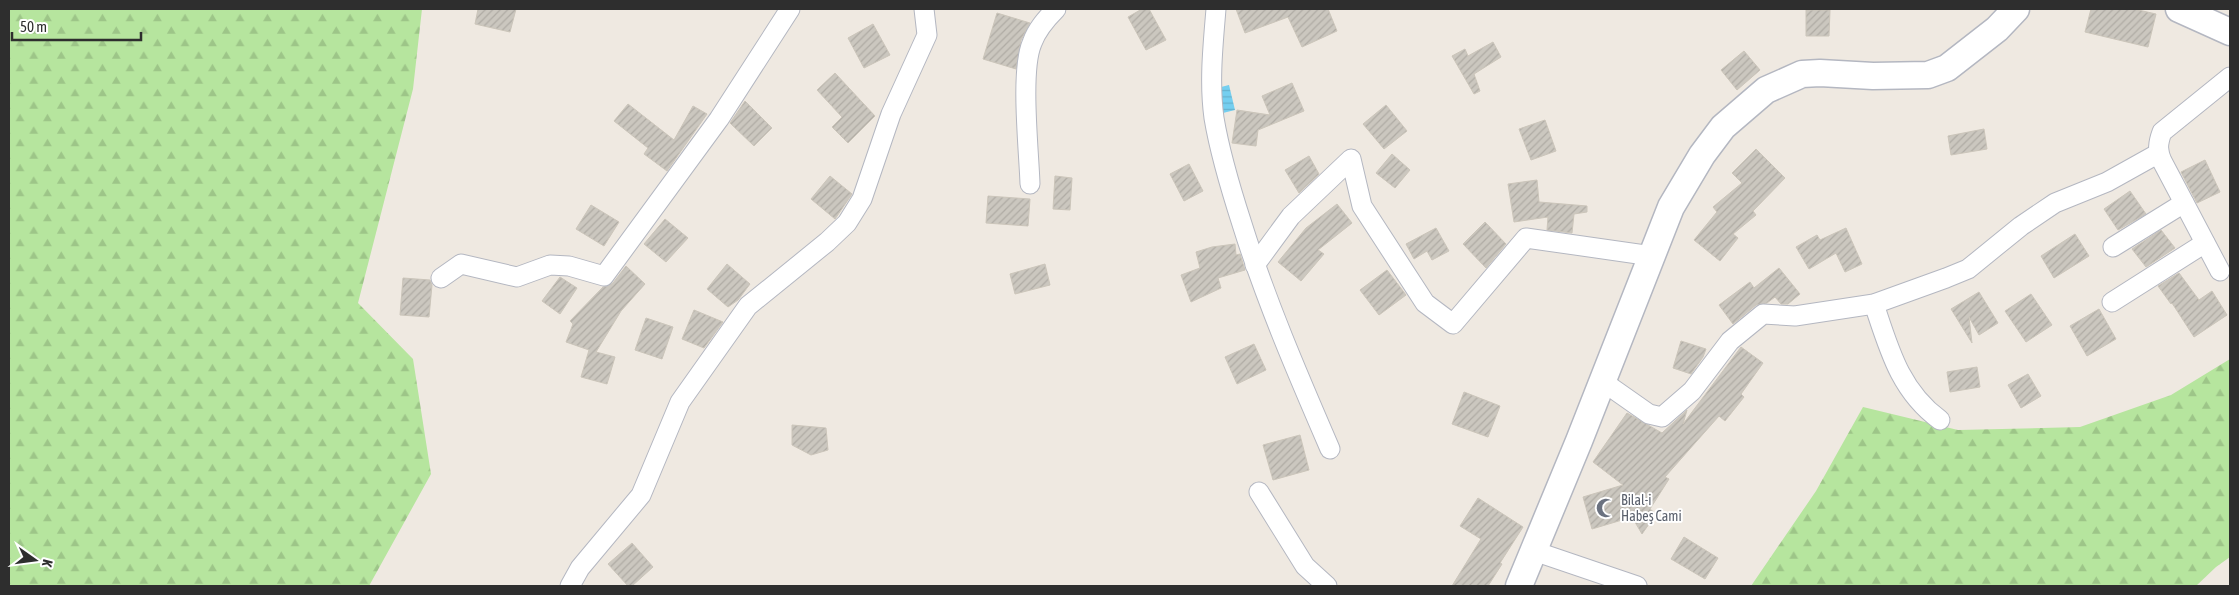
<svg xmlns="http://www.w3.org/2000/svg" width="2239" height="595" viewBox="0 0 2239 595" font-family="'Asap Condensed',sans-serif">
<style>
.forest{fill:url(#forest-firs)}
.water{fill:url(#water-rules)}
.building{fill:url(#building-hatch);stroke:#cbc5ba}
.lines{fill:none;stroke-linecap:round;stroke-linejoin:round}
.street-casing{stroke:#b4b7c1;stroke-width:21}
.secondary-casing{stroke:#b4b7c1;stroke-width:29}
.street{stroke:#fff;stroke-width:19}
.secondary{stroke:#fff;stroke-width:26}
.labels{text-anchor:middle;dominant-baseline:central;stroke-width:4;stroke-linejoin:round;paint-order:stroke}
.worship-label{font-size:14px;fill:#5b616d;stroke:#fff;text-anchor:start}
</style>
<defs>
<pattern id="forest-firs" width="22" height="20" patternUnits="userSpaceOnUse" patternTransform="scale(1.25)"><rect width="22" height="20" fill="#b6e59e"/><path d="M5 1l3.5 6h-7zM16 11l3.5 6h-7z" fill="#9dc588"/></pattern>
<pattern id="water-rules" width="6" height="5" patternUnits="userSpaceOnUse" patternTransform="scale(1.25)"><rect width="6" height="5" fill="#75cff0"/><path d="M0 2.5h6" fill="none" stroke="#66b2ce"/></pattern>
<pattern id="building-hatch" width="6" height="6" patternUnits="userSpaceOnUse" patternTransform="scale(1.25)"><rect width="6" height="6" fill="#cbc7bf"/><path d="M-1 1l2-2M0 6l6-6M5 7l2-2" fill="none" stroke="#afaba4"/></pattern>
</defs>
<rect width="100%" height="100%" fill="#efe9e1"/>
<g class="forest">
<polygon points="9,9 422,9 413,89 358,303 413,359 431,474 369,586 9,586"/>
<polygon points="2230,359 2230,557 2216,567 2196,586 1751,586 1816,491 1863,407 1958,430 2080,427 2171,395"/>
</g>
<polygon class="water" points="1229,85 1235,110 1223,113 1217,88"/>
<g class="building">
<polygon points="478,9 516,9 510,32 475,24"/>
<polygon points="1142,9 1149,9 1166,40 1146,50 1128,17"/>
<polygon points="1236,9 1328,9 1337,31 1302,47 1288,17 1245,33"/>
<polygon points="2091,9 2134,9 2156,14 2148,47 2085,32"/>
<polygon points="1806,10 1830,10 1829,36 1806,36"/>
<polygon points="997,13 1030,23 1021,40 1016,69 983,59"/>
<polygon points="873,24 890,55 864,68 848,38"/>
<polygon points="1493,42 1501,57 1474,74 1480,91 1474,94 1452,56 1465,49 1468,56"/>
<polygon points="1744,51 1760,70 1737,90 1721,70"/>
<polygon points="835,73 875,116 848,143 832,127 842,117 817,90"/>
<polygon points="1292,83 1304,111 1258,130 1256,146 1232,143 1237,110 1270,115 1262,96"/>
<polygon points="745,101 772,128 754,146 730,123"/>
<polygon points="628,104 674,140 693,106 707,114 667,171 644,154 648,148 614,121"/>
<polygon points="1386,105 1407,131 1384,149 1363,124"/>
<polygon points="1545,120 1556,151 1531,160 1519,129"/>
<polygon points="1984,129 1987,149 1951,155 1948,136"/>
<polygon points="1756,149 1785,178 1753,211 1756,215 1733,234 1738,238 1720,261 1694,240 1717,212 1713,207 1742,183 1732,173"/>
<polygon points="1392,154 1410,170 1395,188 1376,173"/>
<polygon points="1309,156 1319,174 1299,193 1285,170"/>
<polygon points="2205,160 2220,192 2197,203 2181,172"/>
<polygon points="1189,164 1203,191 1184,201 1170,174"/>
<polygon points="830,176 852,194 835,219 811,199"/>
<polygon points="1055,176 1072,178 1070,210 1053,209"/>
<polygon points="1537,180 1539,202 1587,206 1587,212 1574,214 1572,233 1547,230 1548,217 1514,222 1508,184"/>
<polygon points="2130,191 2146,214 2118,230 2104,209"/>
<polygon points="988,196 1030,199 1028,226 986,223"/>
<polygon points="1337,204 1352,223 1318,250 1324,254 1301,281 1278,262 1306,228"/>
<polygon points="591,205 619,222 604,246 576,229"/>
<polygon points="665,219 688,238 666,262 644,244"/>
<polygon points="1485,222 1506,244 1486,268 1463,244"/>
<polygon points="1436,228 1449,251 1432,260 1427,251 1414,259 1406,244"/>
<polygon points="1846,228 1862,264 1845,272 1836,253 1809,269 1796,247 1817,235 1820,240"/>
<polygon points="2161,230 2175,248 2146,267 2132,249"/>
<polygon points="2075,234 2089,256 2054,278 2041,256"/>
<polygon points="1235,244 1236,255 1240,254 1245,270 1218,278 1221,288 1191,302 1181,275 1200,268 1196,252 1212,247"/>
<polygon points="727,264 750,284 738,300 728,307 707,289"/>
<polygon points="1045,264 1050,285 1015,294 1010,274"/>
<polygon points="626,266 645,284 621,311 596,352 615,357 607,384 581,377 589,350 566,342 573,324 570,321 603,287 608,286 613,283"/>
<polygon points="1779,268 1800,294 1788,304 1781,304 1775,297 1767,303 1756,305 1733,324 1719,305 1750,282 1754,288"/>
<polygon points="1387,270 1406,295 1379,315 1360,290"/>
<polygon points="2179,273 2199,300 2212,291 2227,315 2194,337 2172,303 2171,304 2158,286"/>
<polygon points="560,277 577,288 560,314 542,301"/>
<polygon points="403,278 430,280 432,285 429,317 400,315"/>
<polygon points="1979,292 1998,323 1979,335 1969,317 1972,343 1951,309"/>
<polygon points="2031,294 2052,325 2026,342 2005,311"/>
<polygon points="2099,309 2116,339 2087,356 2070,326"/>
<polygon points="694,310 723,322 704,348 682,339"/>
<polygon points="646,318 673,327 662,359 635,350"/>
<polygon points="1681,341 1706,349 1703,357 1691,374 1673,368"/>
<polygon points="1254,344 1266,370 1237,384 1225,357"/>
<polygon points="1741,347 1763,363 1741,394 1744,397 1725,421 1719,416 1665,477 1669,479 1650,509 1656,514 1642,534 1632,517 1592,529 1583,497 1623,485 1593,462 1627,413 1662,433 1687,410 1683,424"/>
<polygon points="1977,367 1980,387 1950,392 1947,372"/>
<polygon points="2028,374 2041,396 2021,408 2008,385"/>
<polygon points="1464,392 1500,406 1488,437 1452,424"/>
<polygon points="792,425 826,428 828,450 811,455 792,445"/>
<polygon points="1300,435 1309,470 1273,480 1263,445"/>
<polygon points="1478,498 1523,527 1500,563 1502,564 1488,586 1452,586 1481,539 1460,526"/>
<polygon points="1684,537 1718,558 1705,579 1671,559"/>
<polygon points="632,543 653,567 632,586 628,586 608,564"/>
</g>
<g class="lines">
<defs>
<g id="street">
<path d="M1216,9C1213,45 1209,82 1214,118C1220,154 1231,190 1242,224C1266,301 1298,375 1330,449"/>
<path d="M1030,184C1029,151 1020,71 1032,43C1037,29 1046,19 1056,9"/>
<polyline points="2113,247 2184,203"/>
<polyline points="1255,265 1291,216 1351,159 1362,206 1425,303 1453,324 1526,238 1652,256"/>
<path d="M2220,271L2162,161C2157,150 2158,143 2162,132L2230,77"/>
<polyline points="441,278 461,264 517,277 550,265 569,266 604,276 719,119 790,9"/>
<polyline points="2112,302 2205,243"/>
<path d="M1874,304C1889,349 1900,391 1940,420"/>
<polyline points="1602,381 1649,414 1662,417 1692,391 1730,341 1763,314 1795,316 1874,304 1946,278 1968,269 2021,226 2055,203 2107,182 2159,153"/>
<polyline points="1259,492 1305,566 1327,586"/>
<polyline points="1534,551 1637,586"/>
<polyline points="570,586 580,568 641,495 680,402 748,306 827,242 847,223 862,199 891,114 927,35 924,9"/>
</g>
<g id="secondary">
<polyline points="2179,9 2230,32"/>
<polyline points="1519,586 1579,441 1671,207 1702,155 1723,127 1766,90 1802,74 1820,73 1873,76 1928,75 1947,68 1997,29 2016,9"/>
</g>
</defs>
<use href="#street" class="street-casing"/>
<use href="#secondary" class="secondary-casing"/>
<use href="#street" class="street"/>
<use href="#secondary" class="secondary"/>
</g>
<defs>
<symbol id="mosque-bare" viewBox="-9 -9 18 18"><path d="M3.5-4.9A6 6 0 1 0 3.5 4.9A5 5 0 1 1 3.5-4.9Z" fill="#6b7280" stroke="#fff" stroke-width="2.5" paint-order="stroke"/></symbol>
</defs>
<g fill-rule="evenodd">
<use href="#mosque-bare" x="1592" y="494" width="28" height="28"/>
</g>
<g class="labels">
<g class="worship-label">
<text x="1621" y="500">Bilal-i<tspan x="1621" dy="16">Habeş Cami</tspan></text>
</g>
</g>
<rect width="2239" height="595" fill="none" stroke="#2e2e2e" stroke-width="20"/>
<g transform="translate(35 560) rotate(104)" stroke="#ffffff" stroke-width="4" paint-order="stroke">
<path d="M0-4L9 19L0 12L-9 19Z" fill="#2e2e2e"/>
<text y="-8" font-size="14" font-weight="bold" text-anchor="middle" fill="#2e2e2e">K</text>
</g>
<path d="M12 32v8h129v-8" fill="none" stroke="#2e2e2e" stroke-width="2.5"/>
<text x="20" y="32" font-size="15" fill="#2e2e2e" stroke="#ffffff" stroke-width="4" paint-order="stroke">50 m</text>
</svg>
